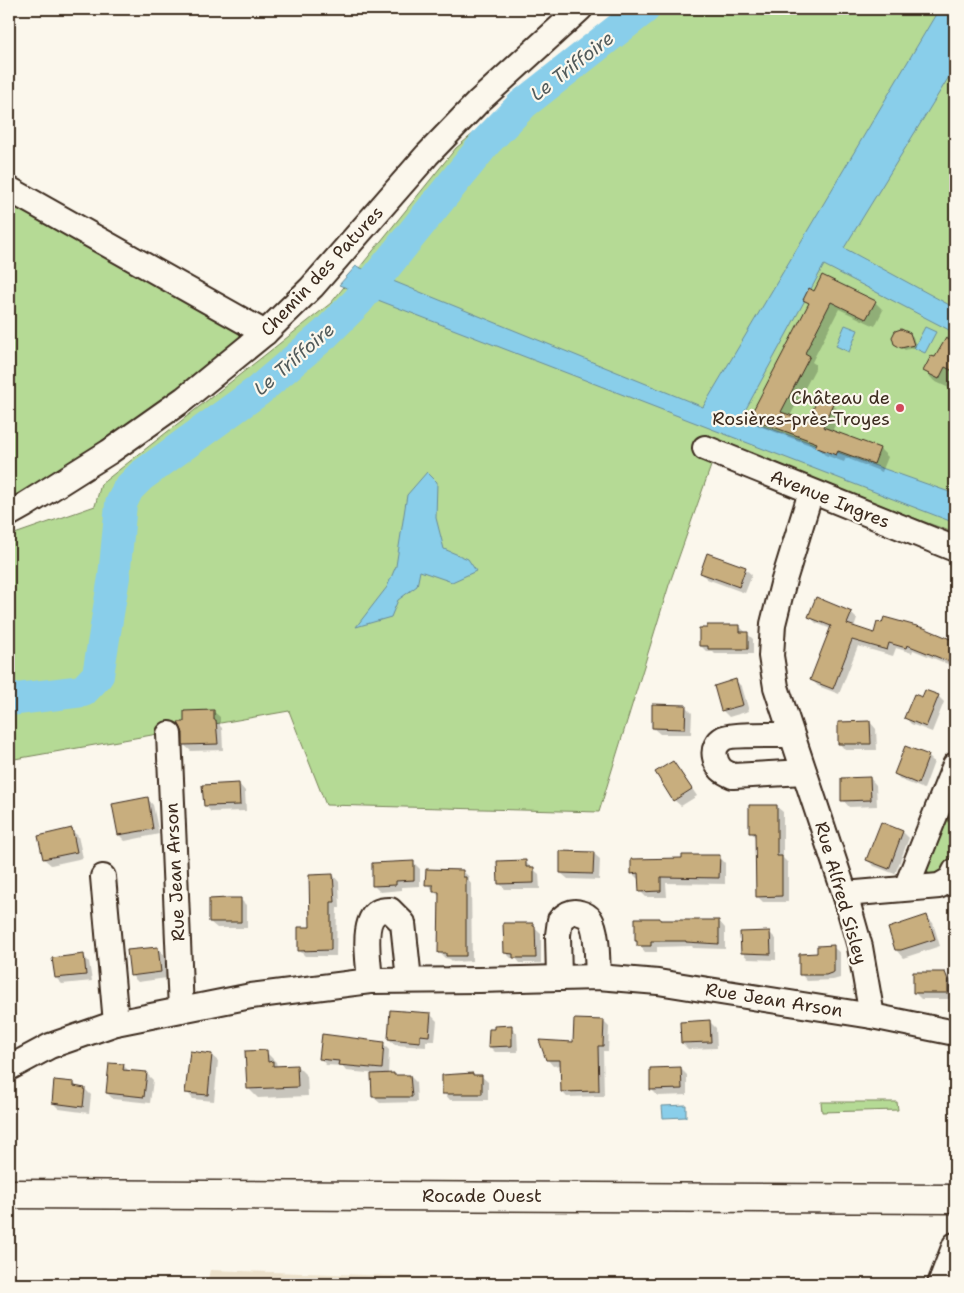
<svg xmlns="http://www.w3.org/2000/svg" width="964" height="1293" viewBox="0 0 964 1293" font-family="'Shantell Sans',sans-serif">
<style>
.built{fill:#ece1cb}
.green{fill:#b5da95;stroke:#78825a}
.water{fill:#89ceea;stroke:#6a8c98}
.shadow{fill:#0003}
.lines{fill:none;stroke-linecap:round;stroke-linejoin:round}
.river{stroke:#89ceea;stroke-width:32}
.building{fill:#c8ae7e;stroke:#3b2a1e}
.minor-casing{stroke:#3b2a1e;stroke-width:28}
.major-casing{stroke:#3b2a1e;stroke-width:31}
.minor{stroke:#fbf7ec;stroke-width:24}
.major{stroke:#fbf7ec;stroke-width:28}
.poi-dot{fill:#d1495b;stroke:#fbf7ec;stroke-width:2}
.labels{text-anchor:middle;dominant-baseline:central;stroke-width:4.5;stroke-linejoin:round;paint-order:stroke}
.street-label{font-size:18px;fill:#3b2a1e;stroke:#fbf7ec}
.poi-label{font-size:18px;fill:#3b2a1e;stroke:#fbf7ec;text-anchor:end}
.water-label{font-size:19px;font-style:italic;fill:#525b5b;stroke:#fbf7ec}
</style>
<rect width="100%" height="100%" fill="#fbf7ec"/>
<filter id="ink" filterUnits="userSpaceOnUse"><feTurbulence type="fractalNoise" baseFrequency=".02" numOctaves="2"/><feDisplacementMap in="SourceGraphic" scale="10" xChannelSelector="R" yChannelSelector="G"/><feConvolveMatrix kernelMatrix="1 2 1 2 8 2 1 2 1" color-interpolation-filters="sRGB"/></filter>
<g filter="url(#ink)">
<polygon class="built" points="210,1270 635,1284 207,1284"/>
<g class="green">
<polygon points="623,9 955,9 955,533 718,446 669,585 599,812 326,805 289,711 9,760 9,536 95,506 101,484 331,303 456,148"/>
<polygon points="9,195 238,324 241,345 95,453 9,505"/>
<polygon points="955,779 955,859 951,870 931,876 924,867"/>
<polygon points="821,1102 897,1102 898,1110 822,1112"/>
</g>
<g class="water">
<polygon points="939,9 955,9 955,67 844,248 955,308 955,333 824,265 741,418 955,494 955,523 339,285 356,266 703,407"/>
<polygon points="845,325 858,330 849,352 836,346"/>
<polygon points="925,327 936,332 925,353 914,348"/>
<polygon points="427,472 437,482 436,518 444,549 468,559 476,571 452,582 420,571 417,586 398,600 391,617 356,627 387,587 396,566 407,495"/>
<polygon points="686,1105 686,1117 663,1118 662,1106"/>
</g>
<g class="shadow">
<polygon points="814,292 875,302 883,310 875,326 839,309 812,362 815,364 815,369 790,416 808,423 832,404 840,412 832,432 880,449 888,457 882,472 846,458 844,462 825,455 818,448 759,426 751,418 810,305 804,299"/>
<polygon points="910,334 913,337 916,347 905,350 895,343"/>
<polygon points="946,340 955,345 955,376 949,388 934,381 925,371 936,359"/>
<polygon points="745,569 752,575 745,593 707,579 701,573"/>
<polygon points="851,613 857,619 854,628 875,635 923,629 955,642 955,667 913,650 912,653 896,648 893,656 858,646 839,694 818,686 811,679 831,629 816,623 810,617"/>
<polygon points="739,626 753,639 753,654 715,654 712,651 706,651 700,645"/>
<polygon points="736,681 742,687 749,711 729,717 722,710"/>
<polygon points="938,696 944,702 932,732 911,724 906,718"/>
<polygon points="685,706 692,713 691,734 660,734 653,728"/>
<polygon points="213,711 220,717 220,726 222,728 223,750 191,751 184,745 186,723"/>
<polygon points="870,722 876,729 877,750 845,750 839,743"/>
<polygon points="928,756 934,762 924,789 901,780 895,774"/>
<polygon points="673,763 679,769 697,796 681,806 674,800"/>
<polygon points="870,778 876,785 877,806 849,807 843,800"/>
<polygon points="239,784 245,791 246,811 211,812 205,805"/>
<polygon points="147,798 153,805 159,834 125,841 119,835 113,805"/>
<polygon points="776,806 783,812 783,858 788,863 788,902 763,902 757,896 756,838 751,832"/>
<polygon points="882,824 903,832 909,838 895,874 874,866 867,860"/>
<polygon points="71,830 78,836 83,858 51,865 44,859 40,837"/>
<polygon points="593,853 600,859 599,880 568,879 561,873"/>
<polygon points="719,856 725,863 725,884 666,883 667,897 646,897 640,891 638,879 632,873 684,859"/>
<polygon points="413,862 420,869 420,886 402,887 402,890 380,892 373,885"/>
<polygon points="525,862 539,874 540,889 505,889 499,883"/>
<polygon points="463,871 469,877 469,881 471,884 472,961 453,962 450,959 445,958 439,952 440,897 427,884"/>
<polygon points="333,875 339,882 340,908 337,908 336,956 305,956 299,950 312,928"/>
<polygon points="240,899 247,906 247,928 217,928 210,922"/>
<polygon points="926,916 933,923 940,946 903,958 897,951 889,928"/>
<polygon points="660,919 662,922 719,921 725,928 725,949 693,948 692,946 657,947 657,952 645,952 636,941"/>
<polygon points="532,925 541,933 541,963 520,963 516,958 511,958 505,952"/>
<polygon points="770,933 776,939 776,960 748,959 742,952"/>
<polygon points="833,947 840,953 840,978 833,980 807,981 801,974 818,955"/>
<polygon points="158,948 164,955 167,978 138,982 131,975"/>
<polygon points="83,955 89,962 92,981 62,984 56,978"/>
<polygon points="945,973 951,980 955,992 955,999 921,999 915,993"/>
<polygon points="431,1015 437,1021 435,1041 426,1041 426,1047 395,1045 389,1039"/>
<polygon points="603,1021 609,1027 608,1051 603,1051 604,1096 567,1097 562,1092 561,1065 553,1066 548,1060 574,1043"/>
<polygon points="710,1022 716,1028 717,1048 688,1049 682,1043"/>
<polygon points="511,1027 517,1033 518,1052 495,1052 489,1046"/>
<polygon points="383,1044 389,1050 388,1075 394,1075 396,1077 410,1076 416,1082 417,1102 380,1103 373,1097 378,1074 346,1071 342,1066 326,1065 320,1058"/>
<polygon points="266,1052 276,1062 277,1067 297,1066 307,1076 308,1096 258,1098 248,1088"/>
<polygon points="211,1055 218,1061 214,1101 193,1099 187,1092"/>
<polygon points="123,1065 129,1071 146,1073 153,1080 150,1103 113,1099 107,1093"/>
<polygon points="680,1068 687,1075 687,1095 658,1096 652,1090"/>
<polygon points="472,1074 475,1076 481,1076 488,1082 488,1100 450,1100 444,1093"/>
<polygon points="74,1083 78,1088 85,1089 91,1095 89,1113 59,1109 53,1103"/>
</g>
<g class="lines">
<polyline class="river" points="9,700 83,691 98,675 114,577 121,504 128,489 141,476 258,391 325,334 357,302 487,141 523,104 644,9"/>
</g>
<g class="building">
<polygon points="822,275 876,301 866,319 831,302 805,353 810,356 781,412 808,421 819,396 833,403 823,427 880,448 874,464 838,451 836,455 815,447 817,443 749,418 809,303 803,300 809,288 814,291"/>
<polygon points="901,329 910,333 914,345 901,348 894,344 892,337 895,331"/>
<polygon points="946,338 955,343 955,372 945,367 939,379 923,371 931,356 935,357"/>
<polygon points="707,553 746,567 739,587 700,573"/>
<polygon points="816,597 852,612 847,624 874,633 877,622 882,623 884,617 924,628 955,641 955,664 907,645 906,648 889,643 887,650 852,640 833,689 810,680 831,626 808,617"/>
<polygon points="707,625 740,625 740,632 748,632 748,649 708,649 708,646 699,646 699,628 707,628"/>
<polygon points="736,679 743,705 721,711 714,686"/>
<polygon points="925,690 939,695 926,727 904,718 914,694 922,697"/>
<polygon points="652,704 686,705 685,729 652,728"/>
<polygon points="214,710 214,720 216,720 218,744 183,745 183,733 178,722 184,722 184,711"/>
<polygon points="870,721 871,744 838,744 838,722"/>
<polygon points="905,746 929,755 918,784 894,774"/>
<polygon points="673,761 692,789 673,801 655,772"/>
<polygon points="870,777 871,800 841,801 841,778"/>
<polygon points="239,783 240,805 204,806 202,785"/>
<polygon points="148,797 153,829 118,835 112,804"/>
<polygon points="749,805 777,805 777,856 782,856 782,896 756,897 755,833 749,833"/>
<polygon points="881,822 903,831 889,869 866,860"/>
<polygon points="72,828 77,852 43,859 38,836"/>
<polygon points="560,851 594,852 593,874 560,873"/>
<polygon points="682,855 720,855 719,878 661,877 661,891 639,892 638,873 631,874 631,859 682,858"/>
<polygon points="526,860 526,867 534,867 534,883 498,884 497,861"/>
<polygon points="414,861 414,880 396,881 396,885 372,886 372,863"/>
<polygon points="426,869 463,870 463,877 466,877 466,956 446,956 446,953 438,953 439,892 433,892 433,885 425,885"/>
<polygon points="333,874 335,902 331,902 331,950 298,951 298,927 310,927 309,875"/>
<polygon points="228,898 241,898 241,922 209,922 209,899"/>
<polygon points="927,915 935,939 901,950 895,950 888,928"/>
<polygon points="635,918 660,918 660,920 719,920 719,944 686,942 686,941 651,941 651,946 637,946 637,941 635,941"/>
<polygon points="503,923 533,923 533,926 535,926 536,958 513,958 513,954 504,953"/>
<polygon points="770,931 771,954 741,953 740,932"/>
<polygon points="834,945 834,972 826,975 799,975 799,954 817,953 817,946"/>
<polygon points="158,947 161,972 130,976 127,950"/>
<polygon points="84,954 86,975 55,978 52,958"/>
<polygon points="913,972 945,972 948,980 948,993 913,993"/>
<polygon points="390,1010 431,1013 429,1036 420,1035 420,1042 388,1039"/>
<polygon points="574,1019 604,1020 603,1046 598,1046 599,1091 561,1092 560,1060 546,1060 539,1040 573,1042"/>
<polygon points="710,1020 711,1042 681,1043 680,1022"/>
<polygon points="512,1025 512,1046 488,1047 489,1029 494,1029 494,1026"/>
<polygon points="322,1034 384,1042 382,1069 338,1065 339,1061 319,1059"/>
<polygon points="267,1050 268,1062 273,1061 273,1066 297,1065 298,1087 247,1089 245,1051"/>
<polygon points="190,1051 212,1054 208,1095 185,1093"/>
<polygon points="109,1063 124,1064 123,1070 147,1072 144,1097 106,1093"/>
<polygon points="681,1067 682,1089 650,1090 650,1068"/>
<polygon points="394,1073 394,1075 410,1075 412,1097 372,1097 371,1074"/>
<polygon points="473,1073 473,1075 482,1075 482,1094 442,1094 442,1075"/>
<polygon points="54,1080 74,1082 74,1086 85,1088 83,1107 52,1103"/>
</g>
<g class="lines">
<defs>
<g id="minor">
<polyline points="9,189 265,333"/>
<polyline points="705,448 955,549"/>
<polyline points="811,492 784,580 773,624 771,656 776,687 845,894 860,947 872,1016"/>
<polyline points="9,514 25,505 109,452 184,399 265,333 312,287 427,155 479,101 580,9"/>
<polyline points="169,734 181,1010"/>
<path d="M791,735C780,735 731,734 724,738C717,742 713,749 715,757C717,768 723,772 733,776L804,772"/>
<polyline points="103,877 116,1023"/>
<polyline points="906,888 955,765"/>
<polyline points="845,894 939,886 951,879 955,871"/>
<path d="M559,978L558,935L560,920C566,914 572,910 580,913C584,914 588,916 590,919C598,931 597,962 598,977"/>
<path d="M370,981C369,964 361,921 378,912C381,910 387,910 390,910L403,923L409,980"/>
<polyline points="9,1068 50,1046 116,1023 251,996 370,981 480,980 598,977 658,982 872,1016 955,1033"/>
<polyline points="940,1284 955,1245"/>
</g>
<polyline id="major" points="9,1194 955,1199"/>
</defs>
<use href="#minor" class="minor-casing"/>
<use href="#major" class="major-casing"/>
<use href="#minor" class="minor"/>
<use href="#major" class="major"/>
</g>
</g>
<circle class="poi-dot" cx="900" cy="408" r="5"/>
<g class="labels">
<g class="street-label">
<text transform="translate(322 271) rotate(-47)">Chemin des Patures</text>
<text transform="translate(830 499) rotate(22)">Avenue Ingres</text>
<text transform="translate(175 872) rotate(-93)">Rue Jean Arson</text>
<text transform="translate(841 893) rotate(74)">Rue Alfred Sisley</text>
<text transform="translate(774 1000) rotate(9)">Rue Jean Arson</text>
<text x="482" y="1196">Rocade Ouest</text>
</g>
<g class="poi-label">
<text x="890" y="398">Château de<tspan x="890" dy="21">Rosières-près-Troyes</tspan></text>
</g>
<g class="water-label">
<text transform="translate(572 66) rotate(-38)">Le Triffoire</text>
<text transform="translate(294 359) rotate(-41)">Le Triffoire</text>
</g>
</g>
<rect width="964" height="1293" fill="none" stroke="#fbf7ec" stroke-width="30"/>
<rect x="15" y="15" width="934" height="1263" fill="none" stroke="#3b2a1e" stroke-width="2" filter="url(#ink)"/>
</svg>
